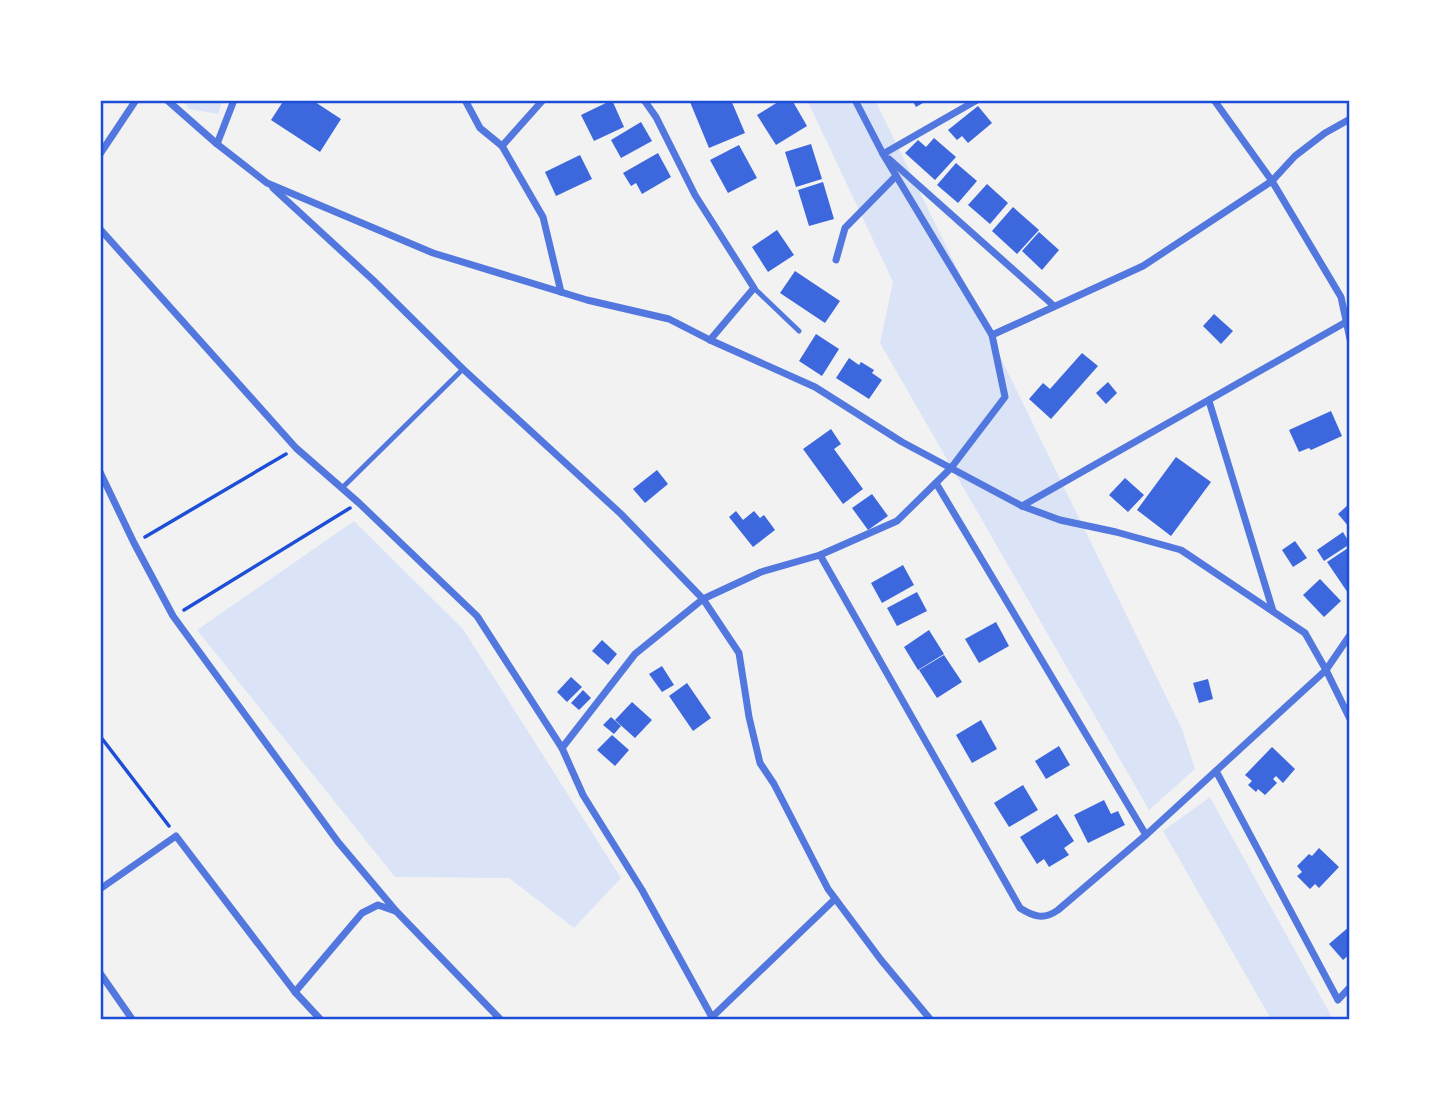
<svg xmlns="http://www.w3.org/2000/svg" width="1450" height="1119" viewBox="0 0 1450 1119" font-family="Cabin,sans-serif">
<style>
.green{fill:#dbe4f7}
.building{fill:#3d67dc}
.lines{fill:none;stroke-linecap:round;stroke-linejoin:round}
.path{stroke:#1d4ed8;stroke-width:3.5}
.service{stroke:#5277de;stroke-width:5}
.minor{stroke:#5277de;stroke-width:7}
.neatline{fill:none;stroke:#1d4ed8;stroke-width:2.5}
</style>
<rect width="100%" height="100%" fill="#f2f2f2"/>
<g class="green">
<polygon points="183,100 223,100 218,114 189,109"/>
<polygon points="807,100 875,100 1182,729 1195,769 1149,810 880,343 893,282"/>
<polygon points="354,521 463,629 621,878 574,928 509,878 395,877 197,630"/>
<polygon points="1210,797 1333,1019 1271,1019 1163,831"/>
</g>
<g class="building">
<polygon points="284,100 312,100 341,119 320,152 271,120"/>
<polygon points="612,100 624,127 594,141 581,115"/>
<polygon points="696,100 731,100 745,133 709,148 690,102"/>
<polygon points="781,100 792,100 807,126 776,145 757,115"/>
<polygon points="912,100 928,100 916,107"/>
<polygon points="978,106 992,123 968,143 962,136 957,140 948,130"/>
<polygon points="641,122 652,141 621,158 611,140"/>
<polygon points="934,138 956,157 935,180 905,153 918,140 926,147"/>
<polygon points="811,144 822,179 796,187 785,152"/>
<polygon points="739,145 757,178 728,193 710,160"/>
<polygon points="658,153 671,177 642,194 636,183 631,186 623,173"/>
<polygon points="580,155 592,179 556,196 545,172"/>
<polygon points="956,163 977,181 958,203 937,185"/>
<polygon points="823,182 834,219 809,226 798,190"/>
<polygon points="987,184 1008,203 990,224 968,205"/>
<polygon points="1013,207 1039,230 1017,254 992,231"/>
<polygon points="777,230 794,255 768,272 752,247"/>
<polygon points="1039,232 1059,250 1042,270 1022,251"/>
<polygon points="795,271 840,301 825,323 780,293"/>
<polygon points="1214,314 1233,331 1221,344 1203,326"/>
<polygon points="816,334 839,349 822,376 799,361"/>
<polygon points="1082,353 1098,366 1051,419 1029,399 1043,383 1050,389"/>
<polygon points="849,358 859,365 861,362 874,370 872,373 882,380 869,399 836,378"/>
<polygon points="1108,382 1117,393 1106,404 1096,393"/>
<polygon points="1331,411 1342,436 1311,450 1309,448 1299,452 1289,430"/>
<polygon points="831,429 841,444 834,449 863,489 843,504 803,449"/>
<polygon points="1176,457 1211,482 1171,536 1137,510"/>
<polygon points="657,470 668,484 645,503 633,489"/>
<polygon points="1125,478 1144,495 1128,512 1109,495"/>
<polygon points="872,494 888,516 868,530 852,508"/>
<polygon points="1350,503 1350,528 1338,514"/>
<polygon points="736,511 743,520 754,511 760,518 764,515 775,530 753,547 729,517"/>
<polygon points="1343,532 1350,544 1324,561 1317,550"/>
<polygon points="1295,541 1307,558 1293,567 1282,550"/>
<polygon points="1348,548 1350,552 1350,591 1348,593 1327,562"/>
<polygon points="903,565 914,585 882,603 871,583"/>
<polygon points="1320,579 1341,601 1324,617 1303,595"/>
<polygon points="917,592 927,611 897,626 887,608"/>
<polygon points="996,622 1009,646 979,663 965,639"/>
<polygon points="929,630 944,654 918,670 904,647"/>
<polygon points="602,640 617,654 608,665 592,651"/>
<polygon points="944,655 962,682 937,698 919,670"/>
<polygon points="662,666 674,685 662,692 649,674"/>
<polygon points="571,677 582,687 567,702 557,692"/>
<polygon points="1208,679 1213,699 1199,703 1193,683"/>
<polygon points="687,683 711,718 693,731 669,696"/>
<polygon points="583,690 591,698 579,710 571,703"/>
<polygon points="632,702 652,720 635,738 615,720"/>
<polygon points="611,717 621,726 614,734 603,725"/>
<polygon points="981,720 997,749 972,763 956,735"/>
<polygon points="612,735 629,750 615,766 597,750"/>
<polygon points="1059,746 1070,765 1046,779 1035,761"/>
<polygon points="1272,747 1295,769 1283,783 1276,776 1273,779 1277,783 1265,795 1258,789 1256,792 1248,785 1252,781 1245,775"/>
<polygon points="1023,785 1038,810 1009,827 994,803"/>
<polygon points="1104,800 1111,814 1118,811 1125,825 1088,843 1074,815"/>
<polygon points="1057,814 1074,841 1064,848 1069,855 1049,867 1044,859 1037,864 1020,837"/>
<polygon points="1319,848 1339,867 1319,888 1315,884 1310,889 1297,876 1302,872 1297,866 1309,854 1312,856"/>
<polygon points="1350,926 1350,954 1343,960 1329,944"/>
</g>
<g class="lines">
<g class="path">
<polyline points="145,537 286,454"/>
<polyline points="184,610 350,508"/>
<polyline points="100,736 169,826"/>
</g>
<g class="service">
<polyline points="754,288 799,331"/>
<polyline points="342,488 463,369"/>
</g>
<g class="minor">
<polyline points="167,100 217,144 267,183 433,253 587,300 669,319 710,340 815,387 902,442 1022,506 1060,520 1116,532 1181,550 1305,633 1326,670 1350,719"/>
<polyline points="465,100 480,128 502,146 543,217 561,292"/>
<polyline points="644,100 656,117 695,195 754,288 710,340"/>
<polyline points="1214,100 1272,181 1341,297 1350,339"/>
<polyline points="217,144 234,100"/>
<polyline points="502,146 543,100"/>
<polyline points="100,154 136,100"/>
<polyline points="883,154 977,100"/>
<polyline points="889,159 1054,306"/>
<polyline points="273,188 373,280 463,369 621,514 703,599 739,653 749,717 760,763 774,784 828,889 881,960 930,1019"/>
<polyline points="100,229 296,448 359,503 477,616 562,748 583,795 642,890 713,1019"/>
<polyline points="836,260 845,228 896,176"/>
<polyline points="992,335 1143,266 1272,181 1295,156 1325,133 1350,119"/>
<polyline points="1209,401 1273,611"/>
<polyline points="100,472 134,543 173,616 338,842 396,911 500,1019"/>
<polyline points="936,483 1146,835"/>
<polyline points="1022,506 1346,322"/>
<path d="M820,555L1020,908C1034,917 1044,920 1058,910L1146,835L1326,670L1350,635"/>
<polyline points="562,748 635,654 703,599 761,572 820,555 897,521 951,468 1005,397 992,335 883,154 855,100"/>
<polyline points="1216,771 1338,1000 1350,987"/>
<polyline points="100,889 176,836 295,992 320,1019"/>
<polyline points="100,973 132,1019"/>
<polyline points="295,992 362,913 378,905 395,911"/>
<polyline points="710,1019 835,899"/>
</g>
</g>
<rect width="1450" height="1119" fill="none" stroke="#ffffff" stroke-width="203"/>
<rect x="102" y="102" width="1246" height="916" class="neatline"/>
</svg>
